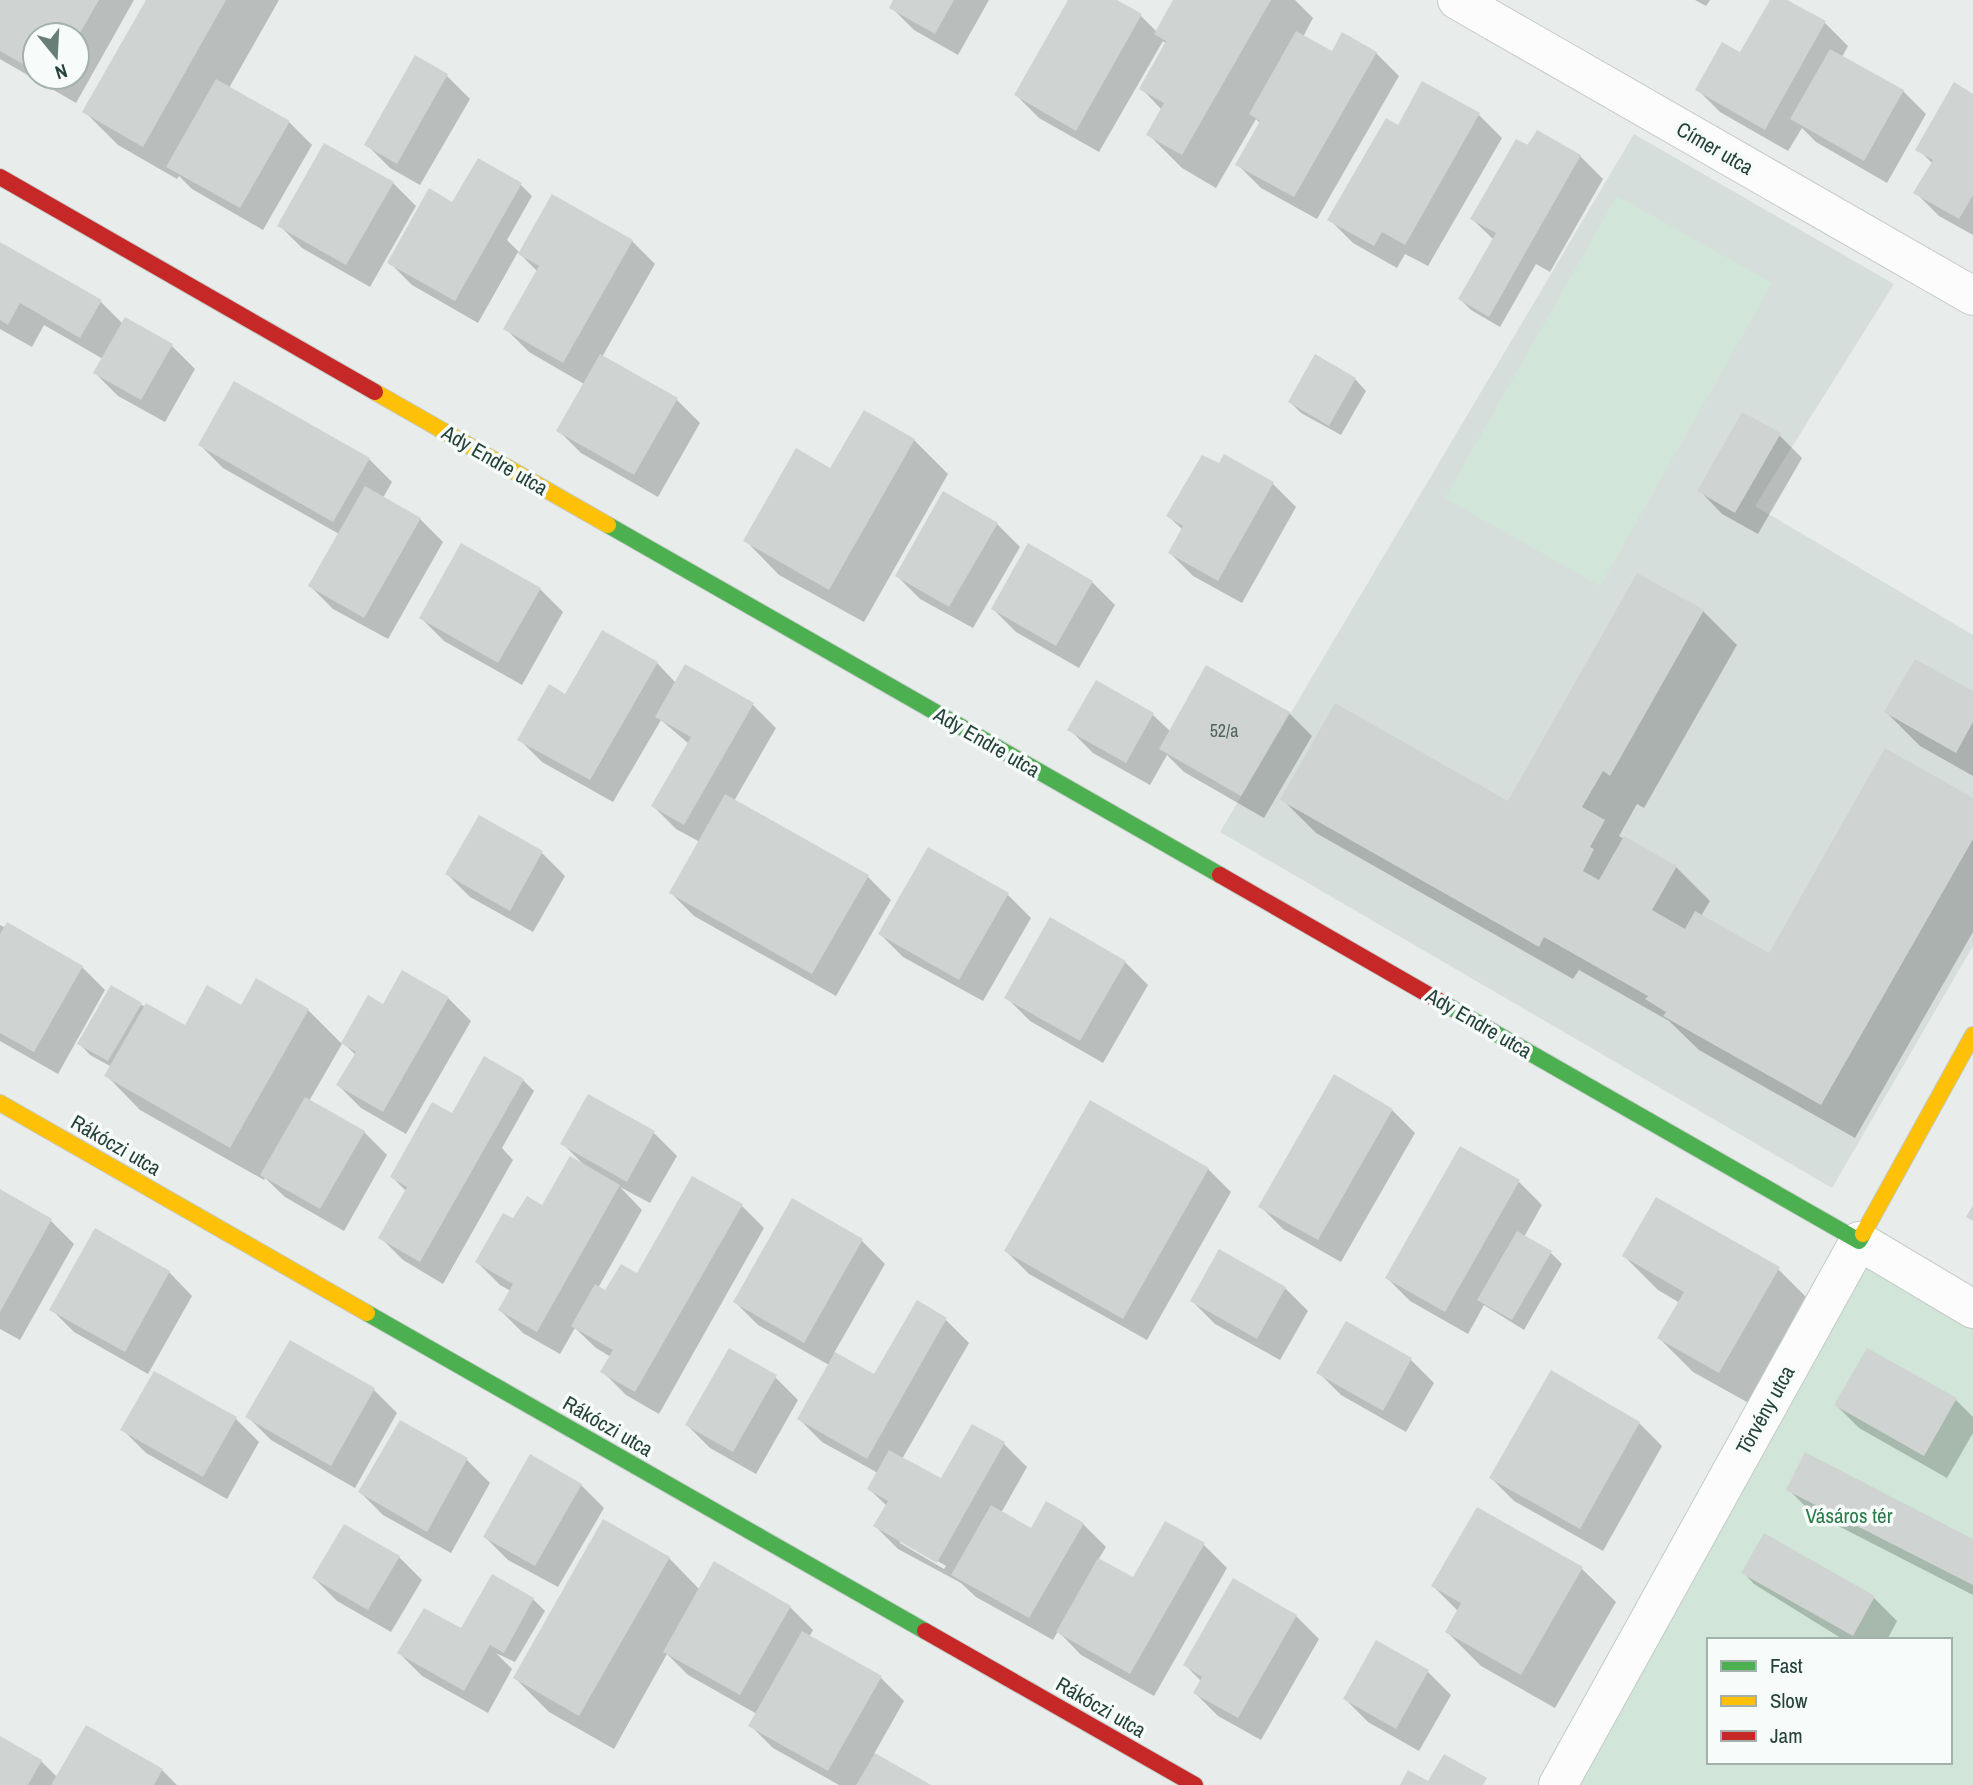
<svg xmlns="http://www.w3.org/2000/svg" width="1973" height="1785" viewBox="0 0 1973 1785" font-family="'Archivo Narrow',sans-serif">
<style>
.built{fill:#d6dedb}
.green{fill:#d1e6d8;fill-rule:evenodd}
.shadow{fill:#0003;fill-rule:evenodd}
.building{fill:#cfd4d2}
.lines{fill:none;stroke-linecap:round;stroke-linejoin:round}
.street-casing{stroke:#c5cac8;stroke-width:40}
.fast-casing{stroke:#c3cbc8;stroke-width:18}
.slow-casing{stroke:#c3cbc8;stroke-width:18}
.jam-casing{stroke:#c3cbc8;stroke-width:18}
.street{stroke:#fcfcfc;stroke-width:38}
.fast{stroke:#4caf50;stroke-width:16}
.slow{stroke:#ffc107;stroke-width:16}
.jam{stroke:#c62828;stroke-width:16}
.labels{text-anchor:middle;dominant-baseline:central;stroke-width:7;stroke-linejoin:round;paint-order:stroke}
.number-label{font-size:18px;fill:#506761}
.street-label{font-size:21px;fill:#24423a;stroke:#f7fbf9}
.park-label{font-size:21px;fill:#2d7a4b;stroke:#f7fbf9}
</style>
<rect width="100%" height="100%" fill="#e8edeb"/>
<polygon class="built" points="1634,134 1894,284 1755,506 1973,635 1973,946 1832,1188 1220,832"/>
<g class="green">
<polygon points="1617,196 1772,283 1600,586 1445,498"/>
<path d="M1859,1241L1973,1309V1785H1558ZM1709,1640H1950V1762H1709Z"/>
</g>
<g class="shadow">
<path d="M0,0H134L76,103L0,59ZM35,35H77V77H35Z"/>
<polygon points="148,0 279,0 229,88 289,122 312,145 263,230 192,189 179,176 177,179 118,145 84,111"/>
<polygon points="895,0 989,0 958,55 914,30 891,7"/>
<polygon points="1070,0 1114,0 1141,16 1157,32 1175,0 1295,0 1313,18 1303,37 1332,54 1376,53 1399,76 1317,219 1261,188 1238,165 1261,124 1256,119 1216,188 1182,168 1148,134 1162,110 1141,88 1166,44 1163,41 1099,152 1039,118 1016,95"/>
<polygon points="1695,0 1710,0 1706,6"/>
<polygon points="1772,0 1784,0 1825,23 1848,46 1842,57 1903,91 1926,114 1887,183 1816,142 1802,128 1788,151 1720,112 1697,89 1741,55"/>
<polygon points="416,58 447,76 470,99 420,185 390,168 367,145"/>
<polygon points="1973,94 1973,235 1939,216 1916,193 1933,164 1918,149"/>
<polygon points="1479,115 1502,138 1428,266 1405,254 1397,268 1353,243 1330,220 1399,127"/>
<polygon points="1537,132 1580,156 1603,179 1550,272 1536,264 1500,327 1471,310 1460,299 1494,240 1472,219"/>
<polygon points="393,183 416,206 370,287 302,248 279,225"/>
<polygon points="520,184 532,196 507,240 520,253 632,241 655,264 602,357 677,400 700,423 658,497 581,453 558,430 584,384 529,352 506,329 538,272 518,252 478,323 412,285 389,262 460,208"/>
<polygon points="0,244 101,302 123,324 126,320 172,346 195,369 165,422 118,396 95,373 103,359 44,325 32,347 0,329"/>
<polygon points="1355,379 1366,391 1341,435 1301,413 1290,402"/>
<polygon points="1779,435 1802,458 1758,534 1722,514 1699,490"/>
<polygon points="914,440 948,474 864,622 779,575 746,541 831,471"/>
<polygon points="200,445 369,459 392,482 383,498 420,519 443,542 388,639 333,609 310,586 339,534 223,468"/>
<polygon points="1273,484 1296,507 1242,603 1193,576 1170,553 1183,530 1168,516"/>
<polygon points="997,524 1020,547 973,628 920,599 897,576"/>
<polygon points="1092,582 1115,605 1079,668 1016,632 993,609"/>
<polygon points="540,589 563,612 522,685 444,641 421,618"/>
<polygon points="1703,611 1737,645 1644,808 1637,804 1619,836 1676,867 1710,901 1701,916 1769,955 1973,800 1973,932 1855,1138 1699,1050 1669,1021 1579,970 1573,979 1316,833 1282,799 1508,803"/>
<polygon points="657,663 676,683 686,667 753,705 776,728 734,801 868,877 891,900 836,996 694,916 671,893 700,842 676,829 653,806 689,744 661,720 613,802 542,762 519,739 566,696"/>
<polygon points="1207,668 1289,713 1312,736 1264,818 1184,772 1167,755 1150,785 1093,753 1070,730 1097,683 1153,715 1171,732"/>
<polygon points="1973,693 1973,776 1920,746 1886,712"/>
<polygon points="479,817 542,853 565,876 533,932 470,897 447,874"/>
<polygon points="1008,895 1031,918 983,1001 903,957 880,934"/>
<polygon points="0,925 82,967 105,990 58,1074 0,1041"/>
<polygon points="1125,962 1148,985 1103,1063 1030,1021 1007,998"/>
<polygon points="256,980 308,1010 342,1044 309,1101 364,1132 387,1155 344,1231 285,1197 265,1178 264,1180 140,1110 107,1076 112,1067 90,1055 79,1043 140,1004 185,1027 241,1007"/>
<polygon points="448,998 471,1021 406,1134 361,1108 338,1085 356,1055 343,1043 383,1007"/>
<polygon points="523,1080 534,1091 502,1148 513,1160 443,1284 403,1260 380,1237 406,1191 392,1177 453,1115"/>
<polygon points="589,1096 654,1133 677,1156 650,1203 620,1187 642,1210 598,1288 606,1292 637,1275 741,1205 764,1228 659,1414 626,1395 603,1372 611,1357 596,1348 575,1328 560,1354 523,1333 500,1310 511,1291 500,1285 477,1262 514,1221 543,1208 584,1165 562,1143"/>
<polygon points="1392,1110 1415,1133 1341,1262 1283,1229 1260,1206"/>
<polygon points="1461,1148 1519,1182 1542,1205 1524,1237 1551,1253 1562,1264 1524,1330 1484,1305 1468,1334 1410,1301 1387,1278"/>
<polygon points="1208,1169 1231,1192 1147,1340 1029,1274 1006,1251"/>
<polygon points="0,1192 51,1221 74,1244 20,1340 0,1329"/>
<path d="M793,1200L862,1241L885,1264L834,1353L875,1376L946,1320L969,1343L902,1459L941,1481L973,1426L1004,1444L1027,1467L1001,1513L1032,1530L1083,1524L1106,1547L1098,1560L1133,1579L1204,1545L1227,1568L1154,1696L1081,1655L1058,1631L1053,1640L976,1597L961,1583L898,1549L875,1526L887,1506L869,1489L878,1473L822,1442L799,1419L829,1365L758,1325L735,1302ZM900,1539L946,1566L944,1569L900,1543Z"/>
<polygon points="1624,1256 1778,1269 1812,1303 1754,1406 1693,1372 1659,1338 1680,1303 1658,1290"/>
<polygon points="169,1272 192,1296 148,1374 74,1332 51,1309"/>
<polygon points="1285,1288 1308,1311 1280,1360 1215,1324 1192,1301"/>
<polygon points="1346,1324 1411,1360 1434,1383 1406,1432 1341,1395 1318,1372"/>
<polygon points="290,1343 374,1390 397,1413 355,1488 271,1440 248,1417"/>
<polygon points="775,1377 798,1400 756,1474 710,1448 687,1425"/>
<polygon points="1956,1400 1973,1417 1973,1433 1947,1478 1859,1428 1836,1405"/>
<polygon points="236,1419 259,1442 227,1499 146,1453 123,1430"/>
<polygon points="401,1422 467,1460 490,1483 451,1553 383,1515 360,1492"/>
<polygon points="1639,1423 1662,1446 1603,1551 1514,1501 1491,1478"/>
<polygon points="581,1485 604,1508 558,1587 508,1560 485,1537"/>
<polygon points="1788,1489 1973,1541 1973,1595 1811,1512"/>
<polygon points="399,1557 422,1580 391,1632 337,1601 314,1578"/>
<polygon points="669,1558 700,1590 790,1607 813,1630 809,1637 881,1678 904,1701 874,1754 928,1785 839,1785 773,1748 750,1725 757,1714 688,1675 667,1654 614,1749 549,1712 515,1678"/>
<polygon points="1808,1561 1874,1598 1897,1621 1887,1640 1844,1640 1754,1584 1743,1572"/>
<polygon points="1582,1569 1616,1602 1555,1708 1481,1666 1447,1632 1458,1611 1433,1586"/>
<polygon points="492,1576 533,1599 545,1611 515,1662 496,1653 512,1669 488,1713 422,1676 399,1653 462,1631"/>
<polygon points="1296,1616 1319,1639 1261,1740 1218,1716 1195,1693 1202,1682 1185,1665"/>
<polygon points="1377,1642 1428,1672 1451,1695 1419,1751 1368,1722 1345,1699"/>
<polygon points="86,1727 162,1770 177,1785 0,1785 0,1738 41,1761 58,1778"/>
</g>
<g class="building">
<polygon points="0,0 99,0 77,38 77,35 35,35 35,71 0,51"/>
<polygon points="146,0 226,0 143,147 82,112"/>
<polygon points="893,0 954,0 935,34 889,8"/>
<polygon points="1068,0 1117,0 1142,14 1076,131 1014,95"/>
<polygon points="1173,0 1271,0 1182,155 1146,135 1164,103 1139,89 1166,41 1154,34"/>
<polygon points="1770,0 1787,0 1826,21 1765,130 1695,90 1722,42 1740,52"/>
<polygon points="1296,31 1332,51 1342,32 1377,52 1294,197 1235,165 1260,121 1249,114"/>
<polygon points="1830,49 1904,90 1864,161 1790,119"/>
<polygon points="415,55 448,74 397,164 364,145"/>
<polygon points="216,79 290,121 240,208 166,167"/>
<polygon points="1422,81 1480,113 1405,245 1382,232 1374,246 1327,220 1386,118 1398,125"/>
<polygon points="1954,82 1973,94 1973,195 1959,219 1913,193 1933,160 1915,150"/>
<polygon points="1537,130 1581,155 1489,317 1458,299 1496,233 1470,219 1516,139 1528,145"/>
<polygon points="324,143 394,182 346,265 277,226"/>
<polygon points="478,158 522,183 455,301 387,263 429,188 452,202"/>
<polygon points="552,194 633,240 563,363 503,329 539,266 518,254"/>
<polygon points="0,242 102,300 80,338 20,303 8,325 0,320"/>
<polygon points="125,317 173,344 141,400 93,373"/>
<polygon points="600,354 678,398 634,475 556,431"/>
<polygon points="1315,354 1356,378 1329,426 1288,402"/>
<polygon points="234,381 370,458 333,522 198,445"/>
<polygon points="864,410 915,439 829,590 743,541 796,448 830,468"/>
<polygon points="1742,412 1781,433 1735,513 1697,491"/>
<polygon points="1224,454 1274,482 1218,581 1168,553 1183,526 1166,516 1202,455 1219,463"/>
<polygon points="365,486 421,518 364,618 308,586"/>
<polygon points="943,491 998,523 949,607 895,576"/>
<polygon points="461,543 541,588 498,663 419,618"/>
<polygon points="1028,543 1093,581 1056,646 991,609"/>
<polygon points="1637,573 1704,610 1610,776 1603,771 1582,807 1605,820 1590,847 1594,849 1583,871 1599,880 1624,836 1677,866 1652,910 1685,929 1695,911 1769,953 1885,748 1973,798 1973,839 1821,1105 1663,1016 1666,1012 1645,999 1648,996 1544,937 1539,947 1280,800 1335,703 1508,801"/>
<polygon points="602,630 658,662 590,780 517,740 549,684 565,694"/>
<polygon points="1915,659 1973,691 1973,722 1956,753 1884,712"/>
<polygon points="685,664 754,703 684,825 651,806 691,737 655,717"/>
<polygon points="1206,665 1290,712 1241,796 1159,749"/>
<polygon points="1096,680 1154,713 1126,763 1067,730"/>
<polygon points="725,794 869,875 812,974 669,893"/>
<polygon points="479,815 543,851 510,911 445,874"/>
<polygon points="928,847 1009,893 959,980 878,934"/>
<polygon points="1050,917 1126,961 1080,1041 1004,998"/>
<polygon points="7,922 83,966 34,1052 0,1033 0,934"/>
<polygon points="402,970 449,997 383,1112 336,1085 356,1052 341,1043 368,995 383,1004"/>
<polygon points="256,978 309,1009 230,1148 104,1076 146,1003 185,1025 207,985 241,1005"/>
<polygon points="111,985 142,1003 108,1061 77,1044"/>
<polygon points="484,1056 524,1079 420,1262 378,1238 407,1187 390,1177 432,1102 452,1113"/>
<polygon points="1334,1074 1393,1109 1318,1240 1258,1207"/>
<polygon points="588,1094 655,1131 627,1182 560,1144"/>
<polygon points="305,1097 365,1131 320,1209 260,1175"/>
<polygon points="1090,1100 1209,1168 1123,1319 1004,1251"/>
<polygon points="1460,1146 1520,1180 1445,1312 1385,1278"/>
<polygon points="570,1156 620,1185 537,1332 498,1310 513,1284 475,1262 503,1213 513,1218 527,1196 542,1205"/>
<polygon points="692,1176 743,1204 635,1392 600,1372 613,1350 571,1326 595,1284 605,1290 621,1264 637,1273"/>
<polygon points="0,1189 52,1219 0,1312"/>
<polygon points="1656,1197 1780,1267 1719,1373 1657,1338 1684,1292 1622,1256"/>
<polygon points="792,1198 863,1239 804,1343 733,1302"/>
<polygon points="1973,1205 1973,1221 1966,1217"/>
<polygon points="95,1228 170,1271 125,1352 49,1310"/>
<polygon points="1517,1231 1552,1251 1512,1320 1477,1300"/>
<polygon points="1219,1249 1286,1287 1257,1339 1190,1301"/>
<polygon points="917,1300 947,1318 867,1459 797,1419 835,1352 874,1374"/>
<polygon points="1346,1321 1412,1358 1383,1411 1316,1373"/>
<polygon points="290,1340 375,1388 331,1466 245,1417"/>
<polygon points="729,1348 777,1375 733,1452 685,1425"/>
<polygon points="1867,1348 1957,1398 1924,1456 1834,1405"/>
<polygon points="1551,1370 1640,1422 1580,1529 1489,1478"/>
<polygon points="154,1371 237,1417 203,1477 120,1430"/>
<polygon points="400,1420 468,1458 427,1532 358,1492"/>
<polygon points="972,1424 1005,1442 937,1563 873,1526 888,1501 867,1489 889,1450 941,1478"/>
<polygon points="1805,1452 1973,1539 1973,1585 1786,1490"/>
<polygon points="530,1454 582,1484 535,1566 483,1537"/>
<polygon points="1046,1501 1084,1523 1029,1618 951,1575 991,1505 1031,1528"/>
<polygon points="1477,1507 1583,1567 1521,1675 1445,1632 1461,1603 1431,1586"/>
<polygon points="603,1519 670,1557 579,1716 513,1678"/>
<polygon points="1165,1521 1205,1543 1130,1674 1056,1632 1098,1558 1133,1577"/>
<polygon points="344,1524 400,1556 368,1610 312,1578"/>
<polygon points="1764,1533 1875,1596 1853,1636 1741,1573"/>
<polygon points="714,1561 791,1606 740,1695 663,1652"/>
<polygon points="492,1574 534,1598 504,1653 490,1645 464,1691 397,1653 424,1608 461,1628"/>
<polygon points="1233,1578 1297,1615 1238,1718 1193,1693 1202,1677 1183,1665"/>
<polygon points="802,1631 882,1676 828,1771 748,1726"/>
<polygon points="1376,1640 1429,1670 1396,1729 1343,1699"/>
<polygon points="86,1725 163,1769 154,1785 51,1785"/>
<polygon points="0,1736 42,1760 28,1785 0,1785"/>
<polygon points="875,1753 931,1785 856,1785"/>
<polygon points="1444,1754 1487,1778 1483,1785 1400,1785 1408,1770 1428,1781"/>
</g>
<g class="lines">
<defs>
<g id="street">
<polyline points="1457,0 1973,296"/>
<polyline points="1558,1785 1859,1241 1973,1309"/>
</g>
<g id="fast">
<polyline points="608,525 1220,875"/>
<polyline points="1441,1002 1859,1241 1863,1234"/>
<polyline points="367,1313 925,1631"/>
</g>
<g id="slow">
<polyline points="375,392 608,525"/>
<polyline points="0,1103 367,1313"/>
<polyline points="1863,1234 1973,1035"/>
</g>
<g id="jam">
<polyline points="0,177 375,392"/>
<polyline points="1220,875 1441,1002"/>
<polyline points="925,1631 1195,1785"/>
</g>
</defs>
<use href="#street" class="street-casing"/>
<use href="#fast" class="fast-casing"/>
<use href="#slow" class="slow-casing"/>
<use href="#jam" class="jam-casing"/>
<use href="#street" class="street"/>
<use href="#fast" class="fast"/>
<use href="#slow" class="slow"/>
<use href="#jam" class="jam"/>
</g>
<g class="labels">
<g class="number-label">
<text x="1224" y="730">52/a</text>
</g>
<g class="street-label">
<text transform="translate(1715 148) rotate(30)">Címer utca</text>
<text transform="translate(495 460) rotate(30)">Ady Endre utca</text>
<text transform="translate(987 742) rotate(30)">Ady Endre utca</text>
<text transform="translate(1479 1023) rotate(30)">Ady Endre utca</text>
<text transform="translate(116 1145) rotate(30)">Rákóczi utca</text>
<text transform="translate(1765 1410) rotate(-61)">Törvény utca</text>
<text transform="translate(608 1426) rotate(30)">Rákóczi utca</text>
<text transform="translate(1101 1707) rotate(30)">Rákóczi utca</text>
</g>
<g class="park-label">
<text x="1849" y="1515">Vásáros tér</text>
</g>
</g>
<rect x="1707" y="1638" width="245" height="126" fill="#f7fbf9" stroke="#a3b1ad" stroke-width="2"/>
<rect x="1721" y="1661" width="35" height="10" fill="#4caf50" stroke="#a3b1ad" stroke-width="2"/>
<text x="1770" y="1673" font-size="21" fill="#24423a">Fast</text>
<rect x="1721" y="1696" width="35" height="10" fill="#ffc107" stroke="#a3b1ad" stroke-width="2"/>
<text x="1770" y="1708" font-size="21" fill="#24423a">Slow</text>
<rect x="1721" y="1731" width="35" height="10" fill="#c62828" stroke="#a3b1ad" stroke-width="2"/>
<text x="1770" y="1743" font-size="21" fill="#24423a">Jam</text>
<g transform="translate(56 56) rotate(162)"><circle r="33" fill="#f7fbf9" stroke="#a3b1ad" stroke-width="2"/>
<path d="M0-5L12 26L0 18L-12 26Z" fill="#697e78"/>
<text y="-10" font-size="19" font-weight="bold" text-anchor="middle" fill="#24423a">N</text>
</g>
</svg>
